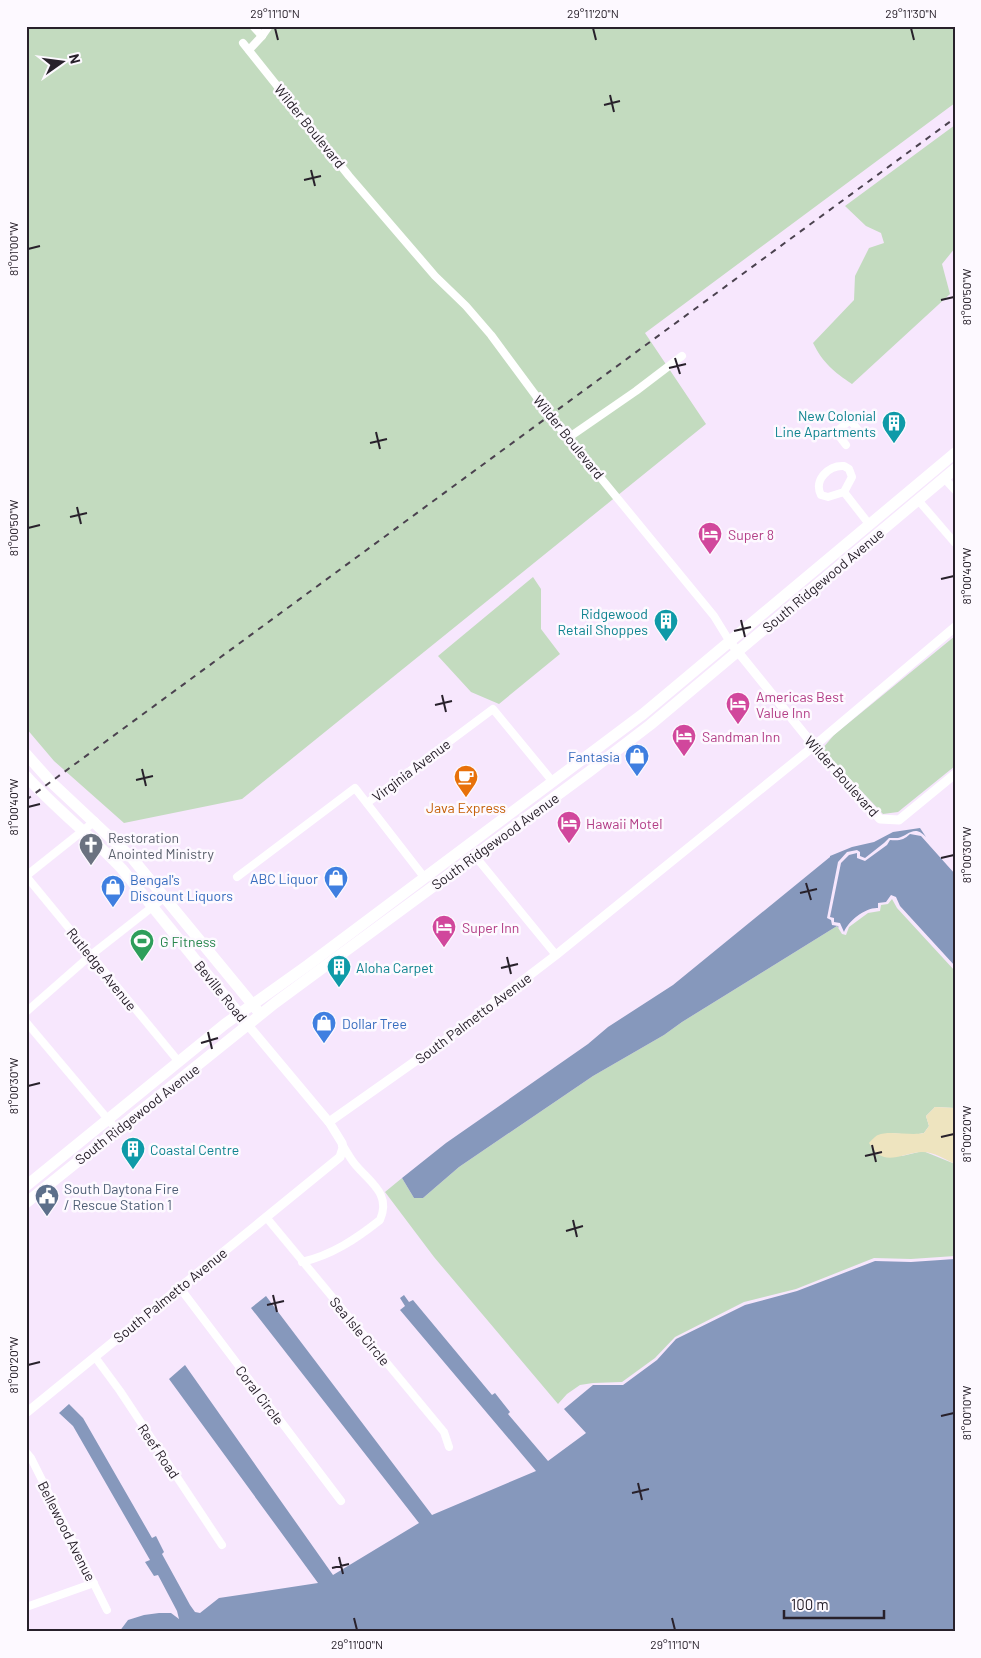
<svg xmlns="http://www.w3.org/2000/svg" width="981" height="1658" viewBox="0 0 981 1658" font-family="Barlow,sans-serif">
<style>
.green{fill:#c3dbbf}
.sand{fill:#eee4bf}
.water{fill:#8698bc}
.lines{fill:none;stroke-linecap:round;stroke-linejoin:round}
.minor{stroke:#fff;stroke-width:8}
.tertiary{stroke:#fff;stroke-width:9}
.primary{stroke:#fff;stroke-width:11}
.rail{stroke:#4b424f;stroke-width:2;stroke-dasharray:6 6;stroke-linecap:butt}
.ticks{fill:none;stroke:#28212b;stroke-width:2}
.labels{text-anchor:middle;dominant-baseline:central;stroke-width:5;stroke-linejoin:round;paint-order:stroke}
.street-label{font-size:14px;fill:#28212b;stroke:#fdf9ff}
.culture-label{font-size:14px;fill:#0d838f;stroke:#fdf9ff;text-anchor:end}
.hotel-label{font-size:14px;fill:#b23c85;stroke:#fdf9ff;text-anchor:start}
.shop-label{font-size:14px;fill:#366cbe;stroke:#fdf9ff;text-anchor:end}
.food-label{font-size:14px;fill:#c56008;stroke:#fdf9ff}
.worship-label{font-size:14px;fill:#5b616d;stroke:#fdf9ff;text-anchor:start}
.leisure-label{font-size:14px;fill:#27864d;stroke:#fdf9ff;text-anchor:start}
.service-label{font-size:14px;fill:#4e5e75;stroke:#fdf9ff;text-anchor:start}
.neatline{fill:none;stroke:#28212b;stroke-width:2}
.ticks-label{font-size:12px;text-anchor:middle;fill:#28212b}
</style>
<rect width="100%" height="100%" fill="#f7e7fd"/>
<g class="green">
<polygon points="26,26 955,26 955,103 645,333 706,424 242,799 124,823 54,761 26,728"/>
<path d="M955,125V248L942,264L950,294L852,384C834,372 823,363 813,343L854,300L855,276L869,248L884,243L881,233L866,226L845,206Z"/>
<polygon points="533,577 541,589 541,629 560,654 499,704 471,692 438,656"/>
<polygon points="955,636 955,766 898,812 883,814 822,749 834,735"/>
<polygon points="892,899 897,908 955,971 955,1108 935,1107 926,1116 929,1126 924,1133 913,1135 891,1133 902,1156 923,1151 955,1164 955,1256 911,1259 874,1258 796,1289 744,1302 675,1337 655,1358 622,1382 593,1383 580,1385 567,1394 558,1404 434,1257 385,1192 402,1178 414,1198 423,1198 459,1167 593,1076 664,1035 682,1022 837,926 842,934 846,935 849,927 868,913 880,911 881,905 888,904"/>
</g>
<path class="sand" d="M935,1107L955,1108V1164C945,1159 932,1151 921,1152C899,1154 883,1168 869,1143C871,1141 875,1136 878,1135C889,1130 910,1136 924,1133L929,1126L926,1116Z"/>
<g class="water">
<path d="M920,828L926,837C914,824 908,836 898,838C895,838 892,838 889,838L884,843L865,858L860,856V852L857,850L847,852L838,862L827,918L831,920L832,925L838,926L839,928L837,926L682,1022L664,1035L593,1076L459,1167L423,1198H414L402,1178L446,1143L588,1044L608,1027L673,985L830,857V856L852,847L874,842L893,832Z"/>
<path d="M910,834L921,836L955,874V966L900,906L896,897L891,895L886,902L878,903V908C866,907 848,921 844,932L840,923L834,922V918L830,917L841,863L849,855L857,853V858L865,861L887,845L890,840C899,841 904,840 910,834Z"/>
<polygon points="955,1259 955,1632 119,1632 128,1620 144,1615 159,1613 171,1613 179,1619 177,1611 158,1575 154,1576 145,1562 150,1560 73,1426 59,1413 69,1404 83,1418 152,1538 156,1536 164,1552 162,1554 190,1605 195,1612 200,1613 219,1598 318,1583 169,1379 185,1365 333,1575 419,1523 251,1308 266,1296 432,1515 536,1471 400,1310 405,1306 400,1298 404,1295 409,1302 413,1300 492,1395 495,1393 510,1412 508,1414 548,1461 586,1433 564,1409 593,1385 623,1385 657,1360 676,1339 745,1305 797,1291 875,1261 911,1262"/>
</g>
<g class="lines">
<g class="minor">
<polyline points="253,26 262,36"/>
<polyline points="243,43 349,176 435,276 466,306 491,335 559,427 714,616 730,642"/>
<polyline points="249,50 262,36 269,26"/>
<polyline points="568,438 636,391 682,356"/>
<polyline points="846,445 836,432 850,420 863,436"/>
<polyline points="944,478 955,490"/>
<path d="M844,492L828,497L821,495C813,480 829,465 844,466L849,469L852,477L844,492L869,524"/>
<polyline points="918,500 955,543"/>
<polyline points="367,803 493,709 553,782"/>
<polyline points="475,856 556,955"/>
<polyline points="26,876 179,1062"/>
<polyline points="26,876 95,821"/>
<polyline points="237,877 355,788 424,877"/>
<polyline points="26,1012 91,955 165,897"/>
<polyline points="26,1022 117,1130"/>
<polyline points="266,1217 444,1432 449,1447"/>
<path d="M302,1262C332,1255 356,1239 380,1220C392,1193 368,1181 354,1163C350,1158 347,1152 343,1146"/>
<polyline points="180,1288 341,1501"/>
<polyline points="95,1357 120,1391 222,1545"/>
<polyline points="26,1452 31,1458 107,1610"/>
<polyline points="26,1605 29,1606 94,1583"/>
</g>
<g class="tertiary">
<polyline points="730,642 814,746 880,819 899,820 955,774"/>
<polyline points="329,1122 441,1043 556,955 814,746 955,627"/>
<polyline points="26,1413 340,1157 343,1148 342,1143 329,1122 248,1025"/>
</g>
<g class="primary">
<polyline points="26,754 51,782 132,858 257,1010"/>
<path d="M26,776C56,809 91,836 122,869L244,1020"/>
<polyline points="26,1186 225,1024 308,965 643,714 955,453"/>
<polyline points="26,1203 275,1003 590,771 650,725 955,469"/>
</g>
<polyline class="rail" points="26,800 955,118"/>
</g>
<path class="ticks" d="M275,28L278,40M593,28L596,40M911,28L914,40M610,95L614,112M604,105L620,101M311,170L315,186M304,180L321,176M28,249L40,246M941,300L954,297M675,358L680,374M669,368L686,364M376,432L380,449M370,443L387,439M77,507L81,524M70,517L87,513M28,528L40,525M941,579L954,576M741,620L745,637M734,631L751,627M442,695L446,712M435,705L452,701M142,769L146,786M136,780L153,776M28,807L40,804M941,858L954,855M806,883L811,900M800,893L817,889M507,957L511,974M501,968L518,964M208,1032L212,1049M201,1043L218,1038M28,1086L40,1083M941,1137L954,1134M872,1145L876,1162M865,1156L882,1152M573,1220L577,1237M566,1231L583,1226M273,1295L277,1312M267,1305L284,1301M28,1365L40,1362M941,1416L954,1413M638,1483L642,1500M632,1493L649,1489M339,1557L343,1574M332,1568L349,1564M354,1618L357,1630M672,1618L675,1630"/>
<defs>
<symbol id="building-pin" viewBox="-11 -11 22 30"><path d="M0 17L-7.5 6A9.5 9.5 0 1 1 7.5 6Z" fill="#0f9aa8" stroke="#fdf9ff"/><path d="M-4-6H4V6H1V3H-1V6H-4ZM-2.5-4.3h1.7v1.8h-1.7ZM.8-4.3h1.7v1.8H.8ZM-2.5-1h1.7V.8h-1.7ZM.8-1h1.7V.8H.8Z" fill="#fff"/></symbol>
<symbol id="hotel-pin" viewBox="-11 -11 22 30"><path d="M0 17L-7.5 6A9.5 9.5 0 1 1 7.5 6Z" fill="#d1479c" stroke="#fdf9ff"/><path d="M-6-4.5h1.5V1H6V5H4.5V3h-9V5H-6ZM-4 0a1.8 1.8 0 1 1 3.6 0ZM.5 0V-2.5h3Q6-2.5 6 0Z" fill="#fff"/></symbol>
<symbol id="shop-pin" viewBox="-11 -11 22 30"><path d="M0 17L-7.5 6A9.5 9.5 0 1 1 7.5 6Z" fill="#3f7fe0" stroke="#fdf9ff"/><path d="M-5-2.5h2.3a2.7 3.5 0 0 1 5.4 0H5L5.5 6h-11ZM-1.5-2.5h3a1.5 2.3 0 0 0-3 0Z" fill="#fff"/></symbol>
<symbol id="cafe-pin" viewBox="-11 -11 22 30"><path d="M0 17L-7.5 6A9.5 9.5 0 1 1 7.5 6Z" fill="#e8710a" stroke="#fdf9ff"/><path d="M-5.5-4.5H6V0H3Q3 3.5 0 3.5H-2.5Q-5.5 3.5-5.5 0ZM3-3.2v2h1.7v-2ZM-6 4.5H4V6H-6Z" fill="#fff"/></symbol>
<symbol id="church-pin" viewBox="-11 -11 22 30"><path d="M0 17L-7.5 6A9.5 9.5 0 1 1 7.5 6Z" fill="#6b7280" stroke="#fdf9ff"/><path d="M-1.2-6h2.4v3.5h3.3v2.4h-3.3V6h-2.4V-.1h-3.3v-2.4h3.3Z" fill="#fff"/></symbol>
<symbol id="stadium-pin" viewBox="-11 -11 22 30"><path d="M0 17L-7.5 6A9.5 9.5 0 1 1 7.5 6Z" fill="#2e9e5b" stroke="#fdf9ff"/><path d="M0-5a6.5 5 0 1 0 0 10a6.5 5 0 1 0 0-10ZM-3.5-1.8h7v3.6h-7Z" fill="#fff"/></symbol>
<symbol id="civic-pin" viewBox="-11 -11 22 30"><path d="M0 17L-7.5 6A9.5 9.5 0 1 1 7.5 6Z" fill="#5c6f8a" stroke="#fdf9ff"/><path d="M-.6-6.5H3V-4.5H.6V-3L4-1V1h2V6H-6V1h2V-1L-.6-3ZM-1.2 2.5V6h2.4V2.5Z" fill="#fff"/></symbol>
</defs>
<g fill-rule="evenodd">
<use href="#building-pin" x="880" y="409" width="28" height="38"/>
<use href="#hotel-pin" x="696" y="520" width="28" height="38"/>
<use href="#building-pin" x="652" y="607" width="28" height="38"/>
<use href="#hotel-pin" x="724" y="690" width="28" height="38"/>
<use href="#hotel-pin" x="670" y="722" width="28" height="38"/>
<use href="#shop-pin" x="623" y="742" width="28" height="38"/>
<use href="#cafe-pin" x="452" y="763" width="28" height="38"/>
<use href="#hotel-pin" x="555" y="809" width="28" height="38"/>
<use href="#church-pin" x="77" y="831" width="28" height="38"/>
<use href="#shop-pin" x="322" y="864" width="28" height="38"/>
<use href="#shop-pin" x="99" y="873" width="28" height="38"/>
<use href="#hotel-pin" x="430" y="913" width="28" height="38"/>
<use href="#stadium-pin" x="128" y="927" width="28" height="38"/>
<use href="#building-pin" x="325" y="953" width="28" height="38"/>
<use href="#shop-pin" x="310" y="1009" width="28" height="38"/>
<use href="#building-pin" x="119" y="1135" width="28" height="38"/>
<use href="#civic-pin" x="33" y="1182" width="28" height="38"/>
</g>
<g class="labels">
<g class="street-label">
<text transform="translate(310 126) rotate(51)">Wilder Boulevard</text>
<text transform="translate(569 437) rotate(51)">Wilder Boulevard</text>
<text transform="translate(823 580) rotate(-40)">South Ridgewood Avenue</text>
<text transform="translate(411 770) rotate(-37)">Virginia Avenue</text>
<text transform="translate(842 776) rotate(48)">Wilder Boulevard</text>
<text transform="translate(495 841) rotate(-36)">South Ridgewood Avenue</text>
<text transform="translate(102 969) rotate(51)">Rutledge Avenue</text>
<text transform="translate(221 991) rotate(51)">Beville Road</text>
<text transform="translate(473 1018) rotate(-37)">South Palmetto Avenue</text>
<text transform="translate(137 1114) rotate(-38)">South Ridgewood Avenue</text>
<text transform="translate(170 1295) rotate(-39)">South Palmetto Avenue</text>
<text transform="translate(360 1331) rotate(50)">Sea Isle Circle</text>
<text transform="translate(260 1395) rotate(53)">Coral Circle</text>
<text transform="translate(159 1451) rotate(56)">Reef Road</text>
<text transform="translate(67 1531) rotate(63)">Bellewood Avenue</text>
</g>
<g class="culture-label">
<text x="876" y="415">New Colonial<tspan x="876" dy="16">Line Apartments</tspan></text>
<text x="648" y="613">Ridgewood<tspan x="648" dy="16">Retail Shoppes</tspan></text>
<text x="356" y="967" text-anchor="start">Aloha Carpet</text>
<text x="150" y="1149" text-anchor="start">Coastal Centre</text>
</g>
<g class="hotel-label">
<text x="728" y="534">Super 8</text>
<text x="756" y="696">Americas Best<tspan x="756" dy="16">Value Inn</tspan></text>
<text x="702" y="736">Sandman Inn</text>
<text x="586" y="823">Hawaii Motel</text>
<text x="462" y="927">Super Inn</text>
</g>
<g class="shop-label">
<text x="620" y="756">Fantasia</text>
<text x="318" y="878">ABC Liquor</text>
<text x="130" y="879" text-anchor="start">Bengal's<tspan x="130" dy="16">Discount Liquors</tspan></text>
<text x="342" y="1023" text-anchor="start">Dollar Tree</text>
</g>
<g class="food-label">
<text x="466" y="807">Java Express</text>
</g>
<g class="worship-label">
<text x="108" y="837">Restoration<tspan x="108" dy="16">Anointed Ministry</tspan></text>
</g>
<g class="leisure-label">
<text x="160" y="941">G Fitness</text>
</g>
<g class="service-label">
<text x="64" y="1188">South Daytona Fire<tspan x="64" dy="16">/ Rescue Station 1</tspan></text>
</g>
</g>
<rect width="981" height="1658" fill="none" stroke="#fdf9ff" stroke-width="55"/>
<g transform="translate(62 62) rotate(76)" stroke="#fdf9ff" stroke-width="4" paint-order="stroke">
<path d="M0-4L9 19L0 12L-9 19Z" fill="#28212b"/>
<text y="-8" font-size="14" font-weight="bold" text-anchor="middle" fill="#28212b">N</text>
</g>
<path d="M784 1610v8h100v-8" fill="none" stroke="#28212b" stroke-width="2.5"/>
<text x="791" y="1610" font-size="15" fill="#28212b" stroke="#fdf9ff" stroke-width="4" paint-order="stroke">100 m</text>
<rect x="28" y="28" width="926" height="1602" class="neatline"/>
<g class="ticks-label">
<text x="275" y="18">29°11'10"N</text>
<text x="593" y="18">29°11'20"N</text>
<text x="911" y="18">29°11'30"N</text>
<text transform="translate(14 249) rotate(-90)" y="4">81°01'00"W</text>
<text transform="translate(967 297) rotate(-90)" y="4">81°00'50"W</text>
<text transform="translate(14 528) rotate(-90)" y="4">81°00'50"W</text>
<text transform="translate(967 576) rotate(-90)" y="4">81°00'40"W</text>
<text transform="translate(14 807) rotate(-90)" y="4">81°00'40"W</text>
<text transform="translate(967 855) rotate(-90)" y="4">81°00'30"W</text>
<text transform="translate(14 1086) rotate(-90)" y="4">81°00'30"W</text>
<text transform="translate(967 1134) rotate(-90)" y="4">81°00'20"W</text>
<text transform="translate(14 1365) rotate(-90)" y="4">81°00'20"W</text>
<text transform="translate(967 1413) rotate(-90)" y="4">81°00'10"W</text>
<text x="357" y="1649">29°11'00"N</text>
<text x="675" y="1649">29°11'10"N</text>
</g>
</svg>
